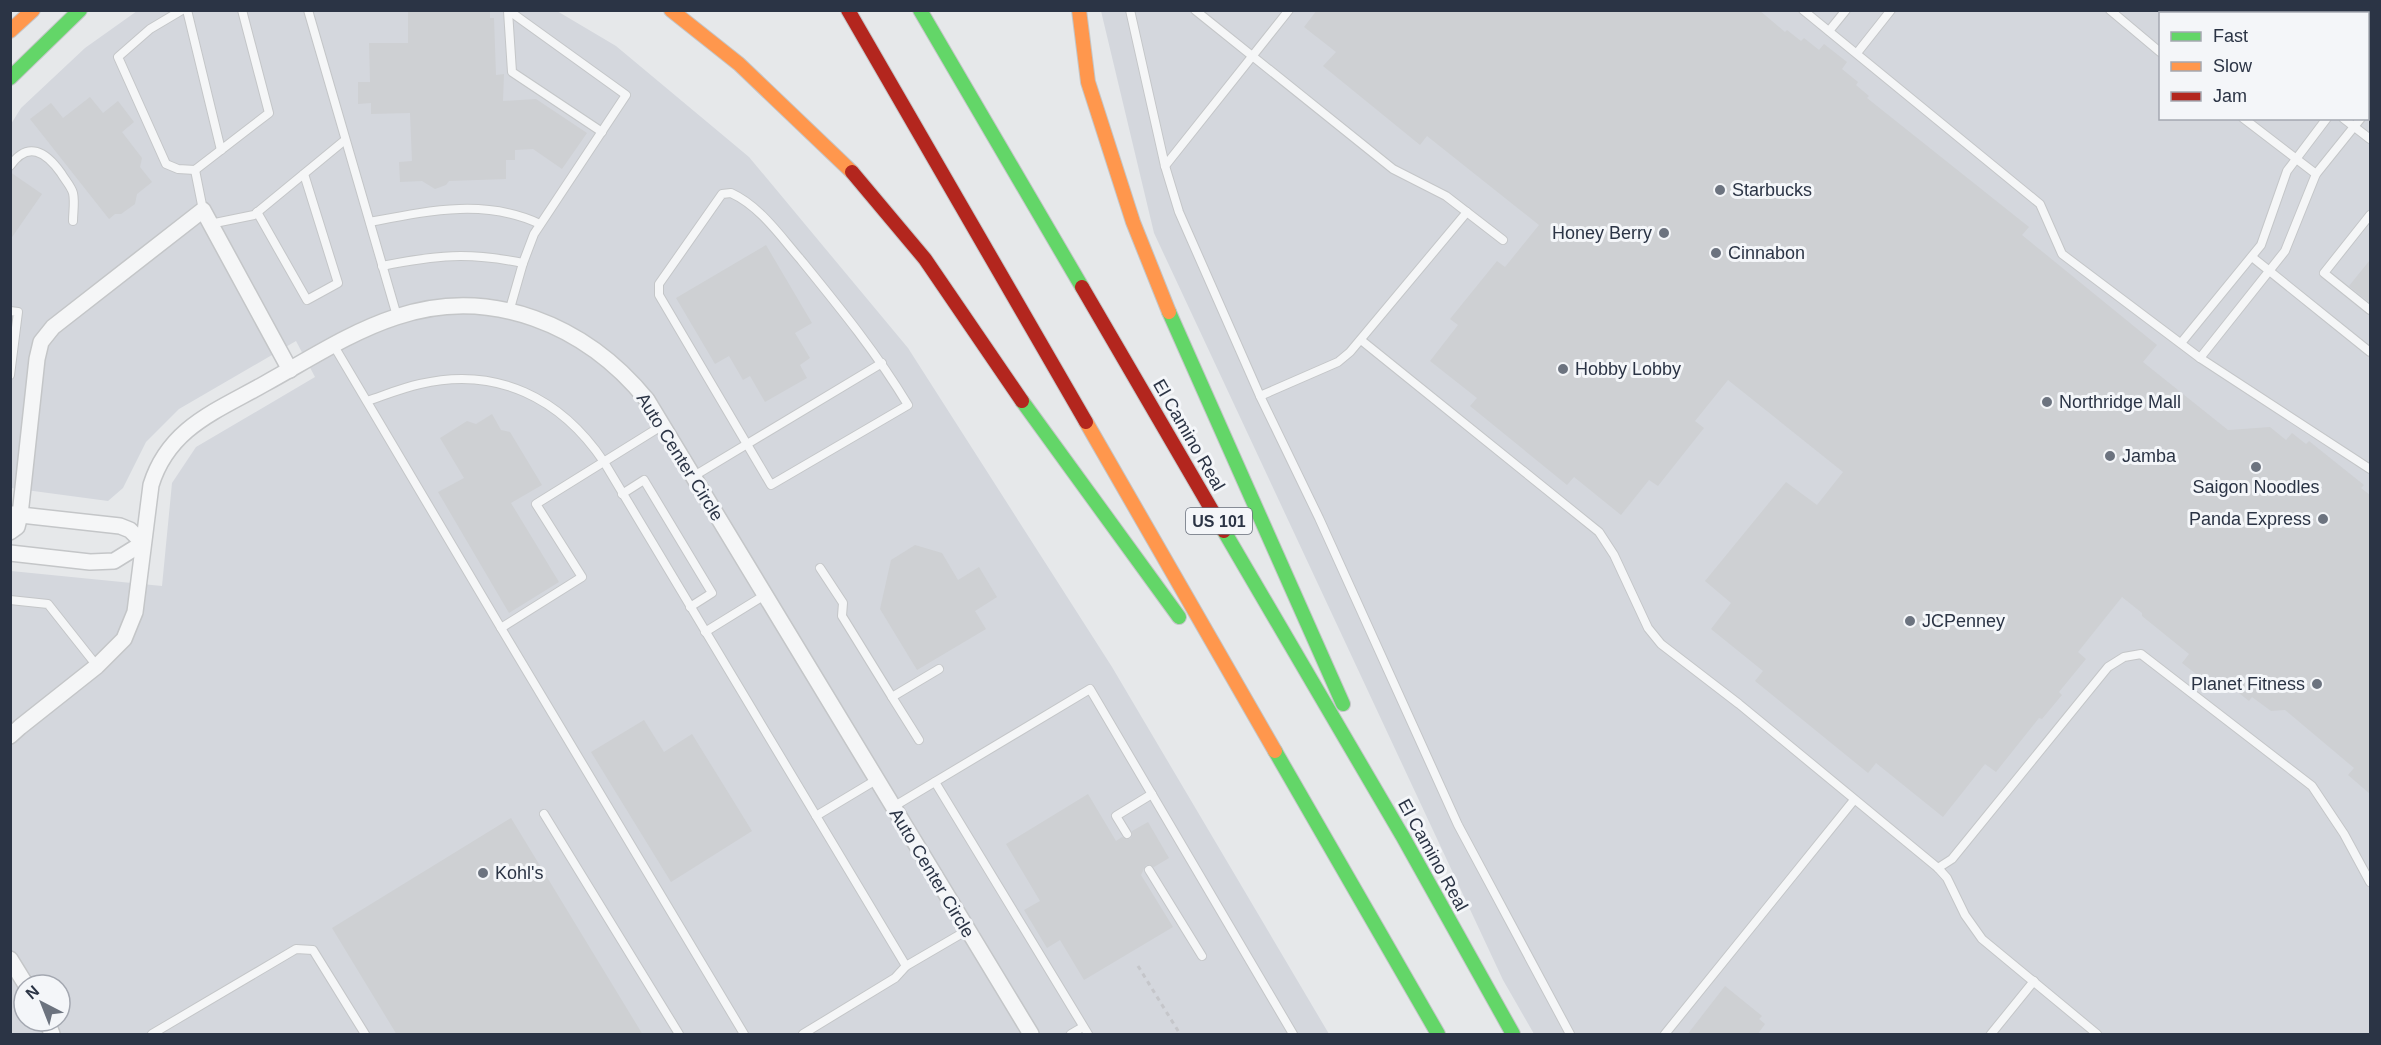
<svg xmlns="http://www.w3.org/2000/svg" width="2381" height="1045" viewBox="0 0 2381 1045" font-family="Arial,sans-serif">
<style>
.built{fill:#d4d7dd;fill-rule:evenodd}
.building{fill:#ced0d3}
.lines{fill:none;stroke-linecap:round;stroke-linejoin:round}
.lane-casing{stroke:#c4c6c8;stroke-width:10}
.street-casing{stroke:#c4c6c8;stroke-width:18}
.fast-casing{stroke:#c4c6c8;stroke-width:16}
.slow-casing{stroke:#c4c6c8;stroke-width:16}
.jam-casing{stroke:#c4c6c8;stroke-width:16}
.path{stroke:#c5c6ca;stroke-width:3;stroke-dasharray:4.5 4.5;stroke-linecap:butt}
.lane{stroke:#f5f6f7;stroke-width:8}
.street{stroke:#f5f6f7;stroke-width:15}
.fast{stroke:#63d668;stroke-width:14}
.slow{stroke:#ff974d;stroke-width:14}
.jam{stroke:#b3261e;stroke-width:14}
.poi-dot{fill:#6c737f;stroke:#f4f6f9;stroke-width:2}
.labels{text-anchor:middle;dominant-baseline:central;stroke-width:6;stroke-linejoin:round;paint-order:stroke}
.shield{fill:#f4f6f9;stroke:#676e7b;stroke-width:1.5}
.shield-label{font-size:16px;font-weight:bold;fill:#2b3445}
.poi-label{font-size:18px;fill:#2b3445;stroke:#f4f6f9;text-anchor:start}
.street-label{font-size:18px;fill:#2b3445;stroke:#f4f6f9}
</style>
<rect width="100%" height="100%" fill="#e6e8ea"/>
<g class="built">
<path d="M137,11H557L616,46L749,157L908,348L1112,667L1329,1034H11V571L162,586L172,483L196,447L315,377L296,341L179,409L146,442L123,488L108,501L11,488V124L21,108L85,48ZM24,985H60V1021H24Z"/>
<path d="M1101,11H2370V1034H1534L1503,980L1154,233ZM2160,14H2368V118H2160Z"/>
</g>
<g class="building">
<polygon points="408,10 490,10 490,18 494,18 496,75 504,74 503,101 536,99 587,133 562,169 533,149 515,150 515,160 506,160 506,179 449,181 446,185 435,189 422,181 400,182 399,162 412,161 410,113 371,114 371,103 358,104 358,82 370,82 369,43 408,43"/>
<polygon points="1317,10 1759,10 1785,32 1787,30 1801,41 1804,38 1819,50 1824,44 1847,62 1842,69 1858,82 1856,85 1869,96 1867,98 2029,227 2022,235 2157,345 2143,362 2228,430 2270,427 2286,440 2292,433 2306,444 2309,441 2364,485 2361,488 2370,495 2370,794 2348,775 2354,768 2285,710 2271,711 2252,697 2249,701 2225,682 2218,691 2182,663 2189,654 2142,616 2142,613 2122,597 2078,652 2086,659 2059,692 2062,695 2042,719 2039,718 1996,772 1985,764 1943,817 1876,763 1868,773 1755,681 1763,671 1711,629 1731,603 1705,581 1786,482 1817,505 1843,472 1728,380 1695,421 1704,428 1658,486 1649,480 1621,515 1574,477 1567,485 1470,406 1477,398 1430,361 1458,325 1450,319 1497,261 1505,267 1539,225 1427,136 1420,145 1323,66 1336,52 1304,27"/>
<polygon points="90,97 103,113 118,101 134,122 122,132 142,158 140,167 152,182 137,194 135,204 121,214 115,214 109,219 30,119 51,103 63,118"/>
<polygon points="10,172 42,194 10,240"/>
<polygon points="766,245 812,323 795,333 810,358 800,365 807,378 765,402 750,376 743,380 729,356 715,364 676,298"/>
<polygon points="2370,260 2370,303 2349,286"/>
<polygon points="492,414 501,430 510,432 542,485 511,503 559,582 509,613 438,492 464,478 440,438 467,421 476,424"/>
<polygon points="915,545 942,553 958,580 979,567 997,597 975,611 986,629 917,670 880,609 891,560"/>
<polygon points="644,720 664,752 692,734 752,831 671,882 591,752"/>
<polygon points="1088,794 1116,841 1122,837 1130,839 1132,836 1132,831 1148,822 1169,858 1154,867 1146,865 1141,875 1173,927 1084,980 1060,940 1047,948 1024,910 1040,901 1006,844"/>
<polygon points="511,818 643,1035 397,1035 332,928"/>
<polygon points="1725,986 1762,1016 1759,1019 1765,1024 1757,1035 1687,1035"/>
</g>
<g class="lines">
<defs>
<g id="lane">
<polyline points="182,10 150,29 118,57 166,164 178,169 195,170 269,113 242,10"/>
<polyline points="187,10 221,150"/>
<polyline points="308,10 397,316"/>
<polyline points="508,10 626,95 534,234 523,263 509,312"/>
<polyline points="1130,10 1165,166 1179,212 1260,396 1319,518 1458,825 1570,1034"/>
<polyline points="1195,10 1393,169 1446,196 1503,240"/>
<polyline points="1803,10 2040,204 2062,254 2200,358 2370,469"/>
<polyline points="2110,10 2160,52"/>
<polyline points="508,11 512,72 602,132"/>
<polyline points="2182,14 2185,10"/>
<polyline points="2368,30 2370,26"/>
<polyline points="1829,31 1846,10"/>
<polyline points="1857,53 1891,10"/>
<polyline points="2368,70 2370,67"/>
<polyline points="2368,111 2370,107"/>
<polyline points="2243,118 2316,174"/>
<polyline points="2343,118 2370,139"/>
<path d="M10,166C28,140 46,152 61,173C65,180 71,186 73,193C75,202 73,212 73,221"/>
<polyline points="1165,166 1289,10"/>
<polyline points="195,170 203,210"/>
<path d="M731,193C760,206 781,237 801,260C840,308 876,352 908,405L771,485L659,295V284L722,194Z"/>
<polyline points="257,212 307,300 338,283 304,174"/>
<polyline points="2370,215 2324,273 2370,310"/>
<path d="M370,222C427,211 485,198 540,224"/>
<polyline points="210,224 254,215 345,140"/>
<polyline points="2252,257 2370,352"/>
<path d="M382,266C436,255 469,252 523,263"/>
<polyline points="10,311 18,312 10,375"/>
<polyline points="1361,340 1599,532 1614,555 1648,628 1661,644 1739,704 1938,868 1947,878 1965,915 1982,939 2097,1034"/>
<polyline points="2181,343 2261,245 2287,171 2327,118"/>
<polyline points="334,346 501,628 582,577 536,504 663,425"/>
<polyline points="2200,358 2285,251 2316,174 2361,118"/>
<polyline points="1260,396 1338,362 1350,352 1467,212"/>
<path d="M367,401C385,395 402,388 420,384C497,366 561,398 604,462L906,966L966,931"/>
<polyline points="694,476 882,363"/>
<polyline points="622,494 644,480 712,593 690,607"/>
<polyline points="820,568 843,603 842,616 892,697"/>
<polyline points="10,600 48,604 97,666"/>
<polyline points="501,628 744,1034"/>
<polyline points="705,632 765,595"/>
<polyline points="919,740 892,697 939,669"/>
<polyline points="935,782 1088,1034"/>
<polyline points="893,807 1090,689 1293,1034"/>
<polyline points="544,814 679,1034"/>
<polyline points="816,816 876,780"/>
<polyline points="1127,834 1116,816 1152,794"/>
<polyline points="1938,868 1952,859 2108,667 2124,657 2141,654 2312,786 2344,834 2370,882"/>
<polyline points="1149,870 1202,956"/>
<polyline points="152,1034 296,949 313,950 365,1034"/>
<polyline points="803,1034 895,978 906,966"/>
<polyline points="1071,1034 1083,1027"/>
<polyline points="1665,1034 1854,800"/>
<polyline points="1991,1034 2034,981"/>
</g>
<g id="street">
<polyline points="12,514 120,526 130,530 143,543"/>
<polyline points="10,532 17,527 20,515 37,359 41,342 53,327 203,210 290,370"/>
<polyline points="10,553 90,562 114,561 143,543"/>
<path d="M10,736L20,727L97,666L124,639L135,612L151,485C169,427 217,411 266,383C308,360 350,332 396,317C491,285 586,325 647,400L1031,1034"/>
<polyline points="10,959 26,985"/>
<polyline points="47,1021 52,1034"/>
</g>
<g id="fast">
<polyline points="920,10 1082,287"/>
<polyline points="10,78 80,10"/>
<polyline points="1169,312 1343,704"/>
<polyline points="1022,401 1179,617"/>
<polyline points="1224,531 1403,837 1513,1034"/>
<polyline points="1275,751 1438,1034"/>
</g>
<g id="slow">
<polyline points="671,10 739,64 852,172"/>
<polyline points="1079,10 1088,82 1133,222 1169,312"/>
<polyline points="10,31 33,10"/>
<polyline points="1086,422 1275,751"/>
</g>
<g id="jam">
<polyline points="848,10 1086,422"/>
<polyline points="852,172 925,259 1022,401"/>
<polyline points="1082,287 1224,531"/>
</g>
</defs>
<use href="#lane" class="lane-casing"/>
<use href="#street" class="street-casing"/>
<use href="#fast" class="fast-casing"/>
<use href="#slow" class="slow-casing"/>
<use href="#jam" class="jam-casing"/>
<polyline class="path" points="1138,966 1180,1034"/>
<use href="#lane" class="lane"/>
<use href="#street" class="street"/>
<use href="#fast" class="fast"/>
<use href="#slow" class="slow"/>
<use href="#jam" class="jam"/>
</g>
<g class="poi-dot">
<circle cx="1720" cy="190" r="6"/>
<circle cx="1664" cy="233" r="6"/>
<circle cx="1716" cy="253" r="6"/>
<circle cx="1563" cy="369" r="6"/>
<circle cx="2047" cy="402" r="6"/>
<circle cx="2110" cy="456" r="6"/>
<circle cx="2256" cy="467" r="6"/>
<circle cx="2323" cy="519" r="6"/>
<circle cx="1910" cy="621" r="6"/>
<circle cx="2317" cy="684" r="6"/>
<circle cx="483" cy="873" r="6"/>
</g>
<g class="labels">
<rect class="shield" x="1186" y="508" width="66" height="26" rx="4.5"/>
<g class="shield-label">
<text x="1219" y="521">US 101</text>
</g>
<g class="poi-label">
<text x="1732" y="190">Starbucks</text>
<text x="1652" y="233" text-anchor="end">Honey Berry</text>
<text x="1728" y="253">Cinnabon</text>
<text x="1575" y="369">Hobby Lobby</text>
<text x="2059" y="402">Northridge Mall</text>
<text x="2122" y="456">Jamba</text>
<text x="2256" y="487" text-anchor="middle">Saigon Noodles</text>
<text x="2311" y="519" text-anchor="end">Panda Express</text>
<text x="1922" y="621">JCPenney</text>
<text x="2305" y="684" text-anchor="end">Planet Fitness</text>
<text x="495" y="873">Kohl's</text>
</g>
<g class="street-label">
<text transform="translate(1189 435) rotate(60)">El Camino Real</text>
<text transform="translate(680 457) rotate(58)">Auto Center Circle</text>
<text transform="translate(1433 855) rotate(61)">El Camino Real</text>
<text transform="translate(932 873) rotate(59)">Auto Center Circle</text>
</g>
</g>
<rect width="2381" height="1045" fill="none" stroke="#2b3445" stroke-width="24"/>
<rect x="2159" y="12" width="210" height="108" fill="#f4f6f9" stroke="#a4a8b1" stroke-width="1.5"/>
<rect x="2171" y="32" width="30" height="9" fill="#63d668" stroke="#a4a8b1" stroke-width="1.5"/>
<text x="2213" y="42" font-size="18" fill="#2b3445">Fast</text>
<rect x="2171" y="62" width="30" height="9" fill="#ff974d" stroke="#a4a8b1" stroke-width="1.5"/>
<text x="2213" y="72" font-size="18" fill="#2b3445">Slow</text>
<rect x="2171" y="92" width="30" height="9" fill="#b3261e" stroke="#a4a8b1" stroke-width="1.5"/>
<text x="2213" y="102" font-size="18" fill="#2b3445">Jam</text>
<g transform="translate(42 1003) rotate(318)"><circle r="28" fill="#f4f6f9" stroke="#a4a8b1" stroke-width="1.5"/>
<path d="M0-4.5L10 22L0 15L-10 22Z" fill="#6c737f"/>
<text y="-9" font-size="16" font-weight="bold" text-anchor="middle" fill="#2b3445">N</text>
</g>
</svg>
